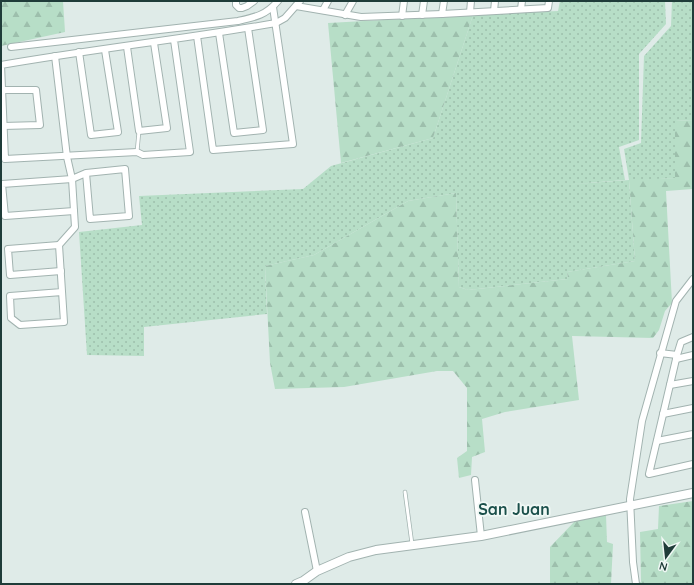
<svg xmlns="http://www.w3.org/2000/svg" width="694" height="585" viewBox="0 0 694 585" font-family="Quicksand,sans-serif">
<style>
.green{fill:url(#green-dots)}
.forest{fill:url(#forest-firs)}
.lines{fill:none;stroke-linecap:round;stroke-linejoin:round}
.service-casing{stroke:#a2b3b0;stroke-width:4.5}
.minor-casing{stroke:#a2b3b0;stroke-width:8}
.tertiary-casing{stroke:#a2b3b0;stroke-width:10}
.service{stroke:#fff;stroke-width:3}
.minor{stroke:#fff;stroke-width:6}
.tertiary{stroke:#fff;stroke-width:8}
.labels{text-anchor:middle;dominant-baseline:central;stroke-width:3.5;stroke-linejoin:round;paint-order:stroke}
.quarter-label{font-size:16px;font-weight:bold;fill:#1a4f4a;stroke:#f0f8f5}
</style>
<defs>
<pattern id="green-dots" width="8" height="8" patternUnits="userSpaceOnUse"><rect width="8" height="8" fill="#b7dec7"/><path d="M2 2h.1M6 6h.1" fill="none" stroke="#9dbfac" stroke-width="1.8" stroke-linecap="round"/></pattern>
<pattern id="forest-firs" width="22" height="20" patternUnits="userSpaceOnUse"><rect width="22" height="20" fill="#b7dec7"/><path d="M5 1l3.5 6h-7zM16 11l3.5 6h-7z" fill="#9dbfac"/></pattern>
</defs>
<rect width="100%" height="100%" fill="#dfebe8"/>
<polygon class="green" points="560,1 665,1 666,24 639,54 639,140 619,147 625,180 562,185 629,180 624,149 641,143 644,56 671,26 672,1 693,1 693,121 676,120 675,178 629,181 635,261 567,272 568,279 468,290 459,287 456,193 408,201 314,255 265,266 267,314 144,327 144,356 87,355 79,232 142,225 139,196 303,189 331,166 433,138 473,15 558,11"/>
<g class="forest">
<polygon points="1,1 63,1 65,32 1,46"/>
<polygon points="473,15 433,138 341,163 328,23"/>
<polygon points="675,120 693,121 693,189 666,191 672,303 665,311 659,330 653,338 572,336 579,400 505,412 482,419 485,452 472,457 471,475 459,478 457,458 467,451 467,388 453,371 437,371 344,387 275,389 270,363 265,266 314,255 408,201 456,193 459,287 468,290 568,279 567,272 635,261 629,180 675,178"/>
<polygon points="693,501 693,584 630,584 641,582 640,532 658,529 659,506"/>
<polygon points="606,515 607,542 613,544 611,584 550,584 550,547 576,520"/>
</g>
<g class="lines">
<defs>
<g id="service">
<polyline points="137,152 139,131"/>
<polyline points="405,492 412,544"/>
</g>
<g id="minor">
<polyline points="236,1 236,5 239,8 242,8 247,6 254,1"/>
<polyline points="296,6 361,17 442,14 548,8 549,1"/>
<polyline points="521,9 522,1"/>
<polyline points="323,10 328,1"/>
<polyline points="494,11 495,1"/>
<polyline points="470,12 471,1"/>
<polyline points="442,14 444,1"/>
<polyline points="345,15 353,1"/>
<polyline points="422,15 424,1"/>
<polyline points="402,16 404,1"/>
<polyline points="219,33 234,133 263,130 248,28"/>
<polyline points="197,36 213,150 293,144 273,7"/>
<path d="M174,40L190,152L143,155L137,152L5,159L1,65C93,49 184,39 276,23L285,18L300,1"/>
<path d="M11,47L238,21C256,17 266,15 278,1"/>
<polyline points="127,47 139,131 167,128 154,43"/>
<polyline points="79,52 91,135 118,132 105,50"/>
<polyline points="55,56 67,157 72,179 75,227 59,245 64,322 20,325 11,318 10,296 62,292"/>
<polyline points="2,90 36,90 40,125 3,126"/>
<polyline points="74,211 5,216 2,184 72,179 86,173 125,169 129,216 90,219 86,173"/>
<polyline points="59,245 8,249 10,275 61,271"/>
<polyline points="660,353 677,355 681,342 693,337"/>
<polyline points="677,355 649,474 693,464"/>
<polyline points="676,359 693,355"/>
<polyline points="670,385 693,381"/>
<polyline points="663,414 693,408"/>
<polyline points="657,441 693,434"/>
<polyline points="475,480 481,536"/>
<polyline points="305,512 317,571"/>
<polyline points="636,584 633,562 630,499 642,421 676,301 693,279"/>
</g>
<polyline id="tertiary" points="296,584 303,581 317,571 349,557 376,550 481,536 693,493"/>
</defs>
<use href="#service" class="service-casing"/>
<use href="#minor" class="minor-casing"/>
<use href="#tertiary" class="tertiary-casing"/>
<use href="#service" class="service"/>
<use href="#minor" class="minor"/>
<use href="#tertiary" class="tertiary"/>
</g>
<g class="labels">
<g class="quarter-label">
<text x="514" y="509">San Juan</text>
</g>
</g>
<rect width="694" height="585" fill="none" stroke="#1f3c39" stroke-width="4"/>
<g transform="translate(666 557) rotate(195)" stroke="#f0f8f5" stroke-width="3" paint-order="stroke">
<path d="M0-3L7 15L0 10L-7 15Z" fill="#1f3c39"/>
<text y="-6" font-size="11" font-weight="bold" text-anchor="middle" fill="#1f3c39">N</text>
</g>
</svg>
